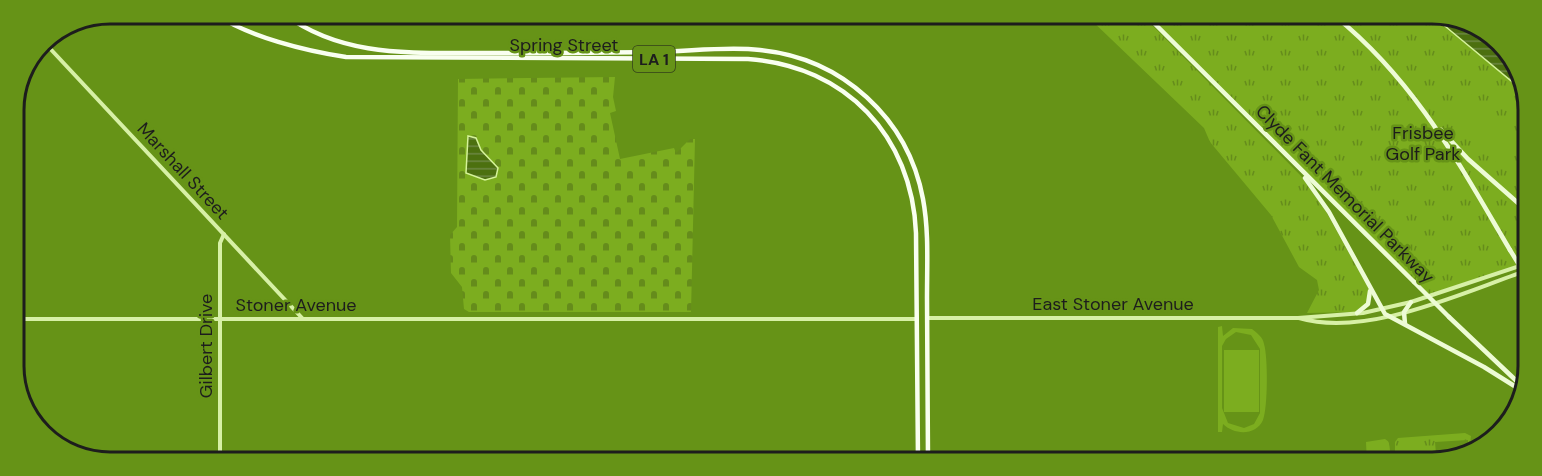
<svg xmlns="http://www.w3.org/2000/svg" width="1542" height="476" viewBox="0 0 1542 476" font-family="'DM Sans',sans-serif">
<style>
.grass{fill:url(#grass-tufts)}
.cemetery{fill:url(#cemetery-stones)}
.pitch{fill:#7cad1f;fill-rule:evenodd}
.water{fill:url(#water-rules);stroke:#d5f399;stroke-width:1.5}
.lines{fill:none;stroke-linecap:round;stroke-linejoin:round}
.tertiary{stroke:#d7f0a6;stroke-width:4}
.secondary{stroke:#edfbd5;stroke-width:4.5}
.primary{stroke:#f9fff0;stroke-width:4.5}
.rail{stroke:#fff;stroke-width:1.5;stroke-dasharray:10 4.5;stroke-linecap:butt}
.secondary-bridge{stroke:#edfbd5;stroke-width:4.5}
.labels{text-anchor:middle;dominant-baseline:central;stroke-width:5;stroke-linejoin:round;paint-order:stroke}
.shield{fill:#669317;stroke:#33401b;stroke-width:1.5}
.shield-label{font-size:16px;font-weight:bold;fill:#1d1d1d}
.street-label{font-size:18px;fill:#1d1d1d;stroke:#669317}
.park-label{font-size:18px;fill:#1c1d1a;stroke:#669317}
.rim{fill:none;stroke:#1d1d1d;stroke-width:3}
</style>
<defs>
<pattern id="grass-tufts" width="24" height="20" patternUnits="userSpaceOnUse" patternTransform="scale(1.5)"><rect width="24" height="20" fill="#7cad1f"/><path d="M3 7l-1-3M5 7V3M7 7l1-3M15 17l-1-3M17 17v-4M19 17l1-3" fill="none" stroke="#658c1b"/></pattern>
<pattern id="cemetery-stones" width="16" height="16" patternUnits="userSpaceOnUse" patternTransform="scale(1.5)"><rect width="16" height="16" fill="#7cad1f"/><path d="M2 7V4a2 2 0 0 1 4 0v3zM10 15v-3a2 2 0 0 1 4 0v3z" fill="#658c1b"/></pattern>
<pattern id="water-rules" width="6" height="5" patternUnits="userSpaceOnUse" patternTransform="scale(1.5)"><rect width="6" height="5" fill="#4c700f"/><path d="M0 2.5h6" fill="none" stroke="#6d8643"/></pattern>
</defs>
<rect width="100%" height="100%" fill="#669317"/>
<g class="grass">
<polygon points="1087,16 1143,16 1301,176 1325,210 1369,289 1367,303 1356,312 1307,313 1319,290 1317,280 1299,267 1271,215 1210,142 1204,128"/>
<polygon points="1150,16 1432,17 1527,94 1526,263 1427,295"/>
<polygon points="1465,433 1471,436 1469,451 1468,440 1435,442 1436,454 1462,453 1458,455 1400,457 1399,451 1395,451 1395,442 1398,438"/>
<polygon points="1385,439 1389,442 1390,451 1387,452 1388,462 1385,453 1374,455 1375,462 1367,462 1366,442"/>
</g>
<polygon class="cemetery" points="615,77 613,97 616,111 610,113 620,159 674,148 676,153 690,139 695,139 691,312 469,312 464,309 462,287 451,273 450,235 457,227 458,79"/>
<g class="pitch">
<polygon points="1472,94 1518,137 1495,162 1449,119"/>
<path d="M1222,326L1223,336L1233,328L1252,329C1257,333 1263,337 1264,344C1268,356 1268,408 1263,420C1256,436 1234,435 1223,424L1222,432H1218V327ZM1236,332L1251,335L1260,349V413L1254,424L1244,428L1228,423L1222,408V346L1226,339Z"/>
<rect x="1224" y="350" width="35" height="62"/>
</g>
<g class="water">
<polygon points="1434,17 1457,17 1504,46 1527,94"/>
<polygon points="468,136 476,138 481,150 498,168 496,177 485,180 466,173"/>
</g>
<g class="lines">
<g class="tertiary">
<polyline points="43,41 303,319"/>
<polyline points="927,318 1298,318 1363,313 1411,302 1526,264"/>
<path d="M1299,318C1367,338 1461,293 1526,271"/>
<polyline points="15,319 917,319"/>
<polyline points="220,460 220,243 224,234"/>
</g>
<g class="secondary">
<polyline points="1147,16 1414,282"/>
<path d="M1335,16C1416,82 1458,162 1510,250"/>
<polyline points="1441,130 1468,159 1526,210"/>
<polyline points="1305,178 1329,212 1385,314 1484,367 1524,392"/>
<polyline points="1357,313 1368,304 1370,291"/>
<polyline points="1449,317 1525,389"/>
<polyline points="1405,324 1404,312 1411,302"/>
</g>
<g class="primary">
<path d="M215,14C249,37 306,51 346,57L748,59C846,66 912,136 916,233L918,461"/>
<path d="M284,14C339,55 403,53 468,53C529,53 590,53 651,52C687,52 724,46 760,50C842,58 908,118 923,199C929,231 927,265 927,298C927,352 928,407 928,461"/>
</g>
<polyline class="rail" points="582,15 618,17 655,15"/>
<g class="secondary-bridge">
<polyline points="1510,250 1526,276"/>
<polyline points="1414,282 1449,317"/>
</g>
</g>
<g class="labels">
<rect class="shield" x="633" y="46" width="42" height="26" rx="4.5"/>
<g class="shield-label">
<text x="654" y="59">LA 1</text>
</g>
<g class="street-label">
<text x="564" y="45">Spring Street</text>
<text transform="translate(183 171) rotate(47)">Marshall Street</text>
<text transform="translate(1345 194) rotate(45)">Clyde Fant Memorial Parkway</text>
<text x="1113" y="304">East Stoner Avenue</text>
<text x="296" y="305">Stoner Avenue</text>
<text transform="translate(206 346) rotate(-90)">Gilbert Drive</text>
</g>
<g class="park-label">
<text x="1423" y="133">Frisbee<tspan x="1423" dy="21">Golf Park</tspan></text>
</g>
</g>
<path d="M0 0H1542V476H0ZM110 24H1432A86 86 0 0 1 1518 110V366A86 86 0 0 1 1432 452H110A86 86 0 0 1 24 366V110A86 86 0 0 1 110 24Z" fill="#669317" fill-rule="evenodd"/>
<path class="rim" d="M110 24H1432A86 86 0 0 1 1518 110V366A86 86 0 0 1 1432 452H110A86 86 0 0 1 24 366V110A86 86 0 0 1 110 24Z"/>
</svg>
